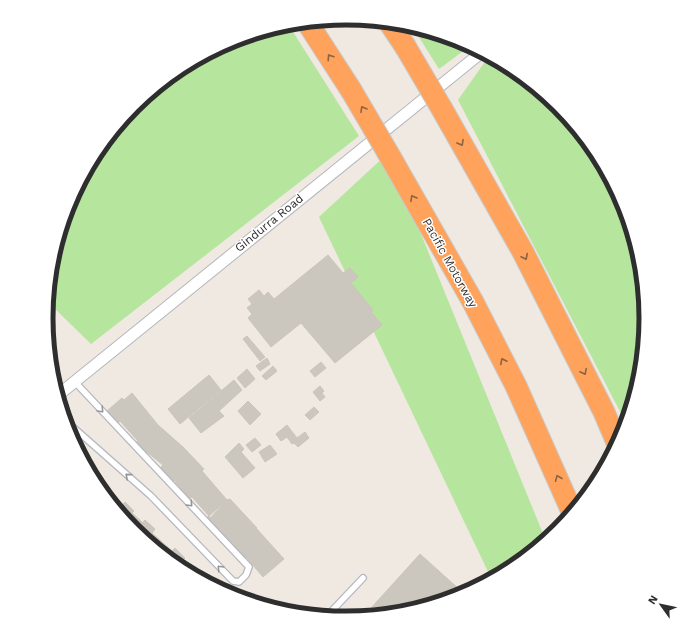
<svg xmlns="http://www.w3.org/2000/svg" width="693" height="637" viewBox="0 0 693 637" font-family="'Work Sans',sans-serif">
<style>
.green{fill:#b6e59e}
.building{fill:#cbc7bf;stroke:#cbc5ba}
.lines{fill:none;stroke-linecap:round;stroke-linejoin:round}
.lane-casing{stroke:#b4b7c1;stroke-width:8}
.street-casing{stroke:#b4b7c1;stroke-width:13}
.highway-casing{stroke:#c9c9c9;stroke-width:23}
.lane{stroke:#fff;stroke-width:5.5}
.street{stroke:#fff;stroke-width:11}
.highway{stroke:#ffa35c;stroke-width:21}
.highway-bridge-casing{stroke:#c9c9c9;stroke-width:23;stroke-linecap:butt}
.highway-bridge{stroke:#ffa35c;stroke-width:21}
.oneway{stroke:#8c6343}
.oneway2{stroke:#969696}
.labels{text-anchor:middle;dominant-baseline:central;stroke-width:3;stroke-linejoin:round;paint-order:stroke}
.street-label{font-size:12px;fill:#2e2e2e;stroke:#fff}
.rim{fill:none;stroke:#2e2e2e;stroke-width:5}
</style>
<rect width="100%" height="100%" fill="#efe9e1"/>
<g class="green">
<polygon points="288,24 359,136 91,344 48,302 52,260 69,203 97,151 134,106 180,69 232,41"/>
<polygon points="412,26 462,41 470,46 439,69"/>
<path d="M489,56C585,107 646,210 647,318C647,355 637,391 627,425L458,100Z"/>
<polygon points="388,153 546,541 513,568 492,580 319,217"/>
</g>
<g class="building">
<polygon points="328,255 343,273 350,268 358,277 351,283 373,310 371,312 382,325 335,363 301,323 271,347 248,318 252,314 247,308 252,304 248,299 259,290 264,296 268,292 274,299"/>
<polygon points="247,336 265,357 260,361 243,339"/>
<polygon points="267,358 270,364 260,371 256,366"/>
<polygon points="321,362 326,368 315,377 310,371"/>
<polygon points="273,366 277,371 266,380 262,376"/>
<polygon points="247,369 255,379 245,388 237,378"/>
<polygon points="209,375 221,390 180,424 168,409"/>
<polygon points="234,380 242,390 219,411 224,416 201,433 189,418"/>
<polygon points="320,386 324,391 322,393 325,397 320,401 313,392"/>
<polygon points="132,393 158,425 138,441 120,421 118,423 107,411 122,398 124,400"/>
<polygon points="248,401 261,414 250,425 238,411"/>
<polygon points="314,407 319,412 310,420 305,415"/>
<polygon points="158,425 183,447 163,465 147,452 144,454 135,443"/>
<polygon points="287,425 297,438 305,432 309,438 298,447 294,443 292,444 287,437 281,441 276,434"/>
<polygon points="255,438 261,445 252,452 246,445"/>
<polygon points="239,443 244,449 241,452 255,468 243,478 225,457"/>
<polygon points="270,445 277,454 265,462 259,452"/>
<polygon points="183,447 204,469 182,490 174,480 171,482 159,469"/>
<polygon points="202,471 227,500 209,516 192,497 189,499 181,490"/>
<polygon points="95,474 105,484 103,486 123,505 117,511 97,485 92,478"/>
<polygon points="230,499 257,528 235,548 218,529 216,531 205,519 209,516 210,518 227,500"/>
<polygon points="125,502 134,511 132,513 142,522 134,531 117,511"/>
<polygon points="145,520 155,529 152,533 172,551 166,557 134,531"/>
<polygon points="256,528 284,559 263,577 246,557 242,560 233,549"/>
<polygon points="175,548 185,558 182,561 201,580 179,568 166,557"/>
<polygon points="420,554 460,590 464,587 469,592 461,596 405,613 362,618"/>
<polygon points="205,576 214,586 214,587 201,580"/>
</g>
<g class="lines">
<defs>
<g id="lane">
<polyline points="65,420 151,496 233,581 239,582 246,575 249,567 74,381"/>
<polyline points="326,617 363,578"/>
</g>
<polyline id="street" points="57,396 482,52"/>
<g id="highway">
<polyline points="307,22 351,90"/>
<polyline points="389,22 405,46"/>
<polyline points="442,109 523,252 604,412 618,445"/>
<polyline points="388,153 473,302 516,386 573,514"/>
</g>
</defs>
<use href="#lane" class="lane-casing"/>
<use href="#street" class="street-casing"/>
<use href="#highway" class="highway-casing"/>
<use href="#lane" class="lane"/>
<use href="#street" class="street"/>
<use href="#highway" class="highway"/>
<defs>
<g id="highway-bridge">
<polyline points="405,46 442,109"/>
<polyline points="351,90 388,153"/>
</g>
</defs>
<use href="#highway-bridge" class="highway-bridge-casing"/>
<use href="#highway-bridge" class="highway-bridge"/>
</g>
<defs><path id="oneway-chevron" d="M-2-3.5L2.5 0L-2 3.5" fill="none" stroke-width="1.6" stroke-linecap="round" stroke-linejoin="round"/></defs>
<g class="oneway">
<use href="#oneway-chevron" transform="translate(330 57) rotate(-123)"/>
<use href="#oneway-chevron" transform="translate(363 109) rotate(-120)"/>
<use href="#oneway-chevron" transform="translate(461 143) rotate(61)"/>
<use href="#oneway-chevron" transform="translate(413 198) rotate(-119)"/>
<use href="#oneway-chevron" transform="translate(525 257) rotate(63)"/>
<use href="#oneway-chevron" transform="translate(503 361) rotate(-117)"/>
<use href="#oneway-chevron" transform="translate(584 372) rotate(63)"/>
<use href="#oneway-chevron" transform="translate(558 478) rotate(-112)"/>
</g>
<g class="oneway2">
<use href="#oneway-chevron" transform="translate(101 410) rotate(47)"/>
<use href="#oneway-chevron" transform="translate(128 476) rotate(-139)"/>
<use href="#oneway-chevron" transform="translate(190 504) rotate(47)"/>
<use href="#oneway-chevron" transform="translate(220 568) rotate(-134)"/>
</g>
<g class="labels">
<g class="street-label">
<text transform="translate(269 223) rotate(-39)">Gindurra Road</text>
<text transform="translate(450 263) rotate(61)">Pacific Motorway</text>
</g>
</g>
<path d="M0 0H693V637H0ZM53 318a293 293 0 1 1 586 0a293 293 0 1 1-586 0Z" fill="#fff" fill-rule="evenodd"/>
<path class="rim" d="M53 318a293 293 0 1 1 586 0a293 293 0 1 1-586 0Z"/>
<g transform="translate(661 605) rotate(303)" stroke="#ffffff" stroke-width="3" paint-order="stroke">
<path d="M0-3L7 15L0 10L-7 15Z" fill="#2e2e2e"/>
<text y="-6" font-size="11" font-weight="bold" text-anchor="middle" fill="#2e2e2e">N</text>
</g>
</svg>
